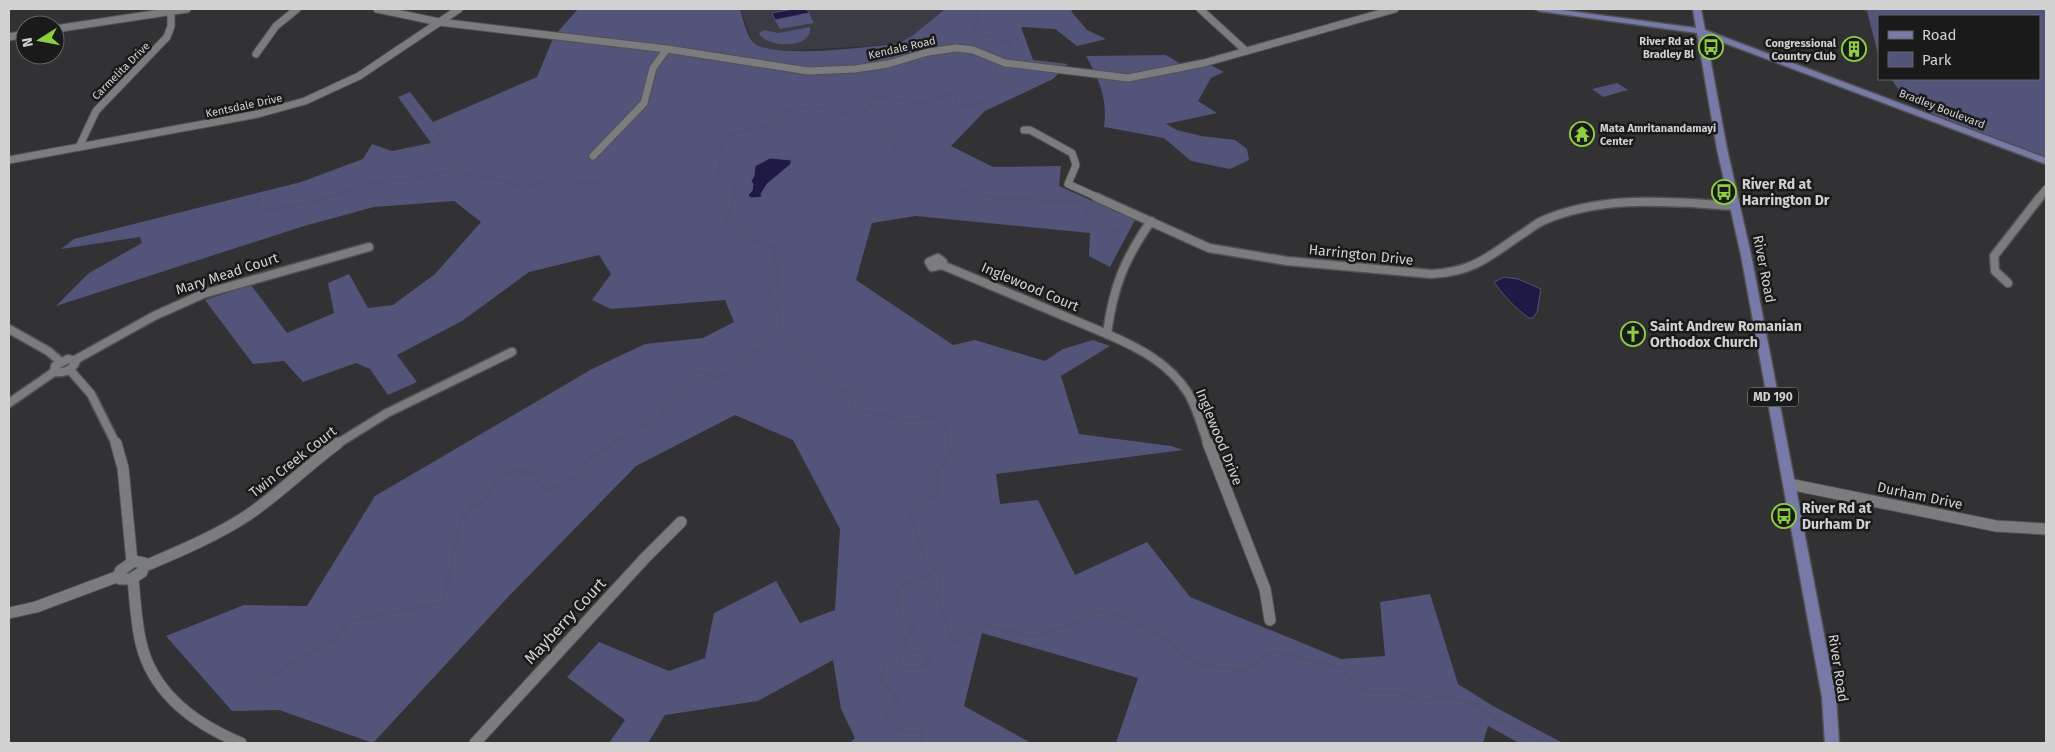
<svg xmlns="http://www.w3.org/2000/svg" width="2055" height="752" viewBox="0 0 2055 752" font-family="'Fira Sans',sans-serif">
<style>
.built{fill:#3a3b43}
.green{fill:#525479}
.water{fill:#1d1b46;stroke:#535270}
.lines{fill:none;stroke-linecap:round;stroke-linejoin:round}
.stream-far2{stroke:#535270;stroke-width:2}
.stream-far1{stroke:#535270;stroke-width:2.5}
.stream{stroke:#535270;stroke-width:3}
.minor-far2-casing{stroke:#515153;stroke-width:9}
.minor-far1-casing{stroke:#515153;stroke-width:11}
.minor-casing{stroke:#515153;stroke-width:13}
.major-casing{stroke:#515153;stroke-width:3}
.minor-far2{stroke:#7b7c7e;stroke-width:7}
.minor-far1{stroke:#7b7c7e;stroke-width:8}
.minor{stroke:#7b7c7e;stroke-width:11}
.major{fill:#777aa7;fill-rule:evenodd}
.labels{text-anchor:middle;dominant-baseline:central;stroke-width:5;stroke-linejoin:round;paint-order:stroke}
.far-poi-label{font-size:11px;font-weight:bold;fill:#d1d1d2;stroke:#1a1a1b;text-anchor:end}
.far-street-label{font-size:11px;fill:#d1d1d2;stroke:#1a1a1b}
.shield{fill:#1a1a1b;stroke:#9a9a9b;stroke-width:1}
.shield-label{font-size:12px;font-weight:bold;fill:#d1d1d2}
.poi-label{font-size:14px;font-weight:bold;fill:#d1d1d2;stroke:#1a1a1b;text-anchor:start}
.street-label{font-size:14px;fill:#d1d1d2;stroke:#1a1a1b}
.near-street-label{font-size:16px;fill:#d1d1d2;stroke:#1a1a1b}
</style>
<rect width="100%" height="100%" fill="#323235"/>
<polygon class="built" points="740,9 945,9 912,37 897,44 786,51 764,49 753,42"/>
<g class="green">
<path d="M578,9H740C743,19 746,33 752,41C767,61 872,46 897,44L912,36L945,9H1074L1071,11L1087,30L1106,39L1077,46L1055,29L1021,27L1033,60L1068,64L1053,79L985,111L951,146L993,167L1061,166L1059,186L1135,220L1110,267L1089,256L1090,233L916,216L872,223L856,280L953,345L975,340L1045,361L1063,349L1093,340L1110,346L1061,376L1079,434L1171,446L1183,450L996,474L1000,504L1038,500L1075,575L1147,542L1190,597L1341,659L1385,656L1380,602L1430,594L1458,684L1493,706L1563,743H1519L1488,726L1483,743H1116L1138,678L982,633L964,706L1031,743H850L855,738L841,709L833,660L758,701L665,715L648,743H609L625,720L567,677L599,642L669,671L705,658L714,613L776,581L800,623L835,610L840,529L793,440L735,415L636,466L509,596L373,743L279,710L232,711L166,636L244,605L307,606L375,496L592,369L645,344L703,338L734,322L725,300L611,309L592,300L611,274L599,255L529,272L462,321L397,355L417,382L388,395L370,369L356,363L303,382L284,361L253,364L205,300L251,285L287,333L334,313L328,283L349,274L368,308L393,305L435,274L481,222L454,201L374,207L304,226L56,306L89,273L142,243L140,237L61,249L74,239L301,182L363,159L372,144L392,151L431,143L398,97L410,92L433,122L537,77L554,36Z"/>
<polygon points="1862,9 2046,9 2046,157 1937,116 1904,97 1891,79 2039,79 2039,16 1879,16 1879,58 1867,11"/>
<polygon points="809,13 814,23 780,29 775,20"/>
<path d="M810,27C813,51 764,47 759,33L764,30L778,33Z"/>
<path d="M1166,55L1189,69L1211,65L1224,72L1211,78L1198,101L1217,113L1166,124L1177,130L1201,136L1235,140L1247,149L1249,160L1230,169L1191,161L1164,138L1104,127C1108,100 1099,79 1086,56Z"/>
<polygon points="1617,83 1628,90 1603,97 1592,89"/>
</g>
<g class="water">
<polygon points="793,9 807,9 809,13 775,20 772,13"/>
<polygon points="770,158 791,160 791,164 767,184 761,194 762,197 751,198 748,195 752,191 753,184 751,181 754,176 755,166"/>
<path d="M1504,277L1518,279L1541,289L1537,312L1533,318H1529C1516,309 1503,295 1494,282Z"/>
</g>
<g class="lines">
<g class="stream-far2">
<polyline points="408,101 429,126 445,140 445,149 462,174 488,177 525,187 546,181 604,183"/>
<path d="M882,128L894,136L888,141L895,147L896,156C923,175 969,196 1002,198"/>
<polyline points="326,198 364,184 418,178 448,171 459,171"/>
<path d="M735,198L736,186L719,176C716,129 736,132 775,125L784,111C794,110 805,106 816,107C841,108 846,125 871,106L868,99L878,96L922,104L947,94L958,98L955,102C975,114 995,95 1012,84L1013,80L995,71C998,60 1009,55 1011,44L996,37L979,36L975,29L978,9"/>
</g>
<g class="stream-far1">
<polyline points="735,197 725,225 742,235 774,247 779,282 769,292 778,309 781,330"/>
<polyline points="986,197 1084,203 1086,212 1109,228 1121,233"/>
<polyline points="259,199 255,204 264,211 310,203 329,197"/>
<polyline points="781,330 798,349 817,363 837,388 857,396 850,401 854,410 913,421 929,415 946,424 949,444"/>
<polyline points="611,444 660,416 692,372 704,373 716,378 728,373 729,366 757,351 781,330"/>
</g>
<g class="stream">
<polyline points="935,570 941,574 938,599 955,644 982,625 1035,637 1078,621 1091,610 1130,617 1150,632 1168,639 1182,655 1200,664 1244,671 1274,651 1342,668 1354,685 1365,691 1397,692 1423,700 1448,696 1475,704 1497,720 1545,743"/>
<polyline points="250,695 277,672 334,639 351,620 443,603 461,520 472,506 482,502 502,475 515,471 534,473 541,486 550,490 576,476 584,463 613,443"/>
<path d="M922,743V730L907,733L892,727L886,713L897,701L891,690L881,684L885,661L898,657L902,668L921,667L930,662L922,652L909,653L905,641L914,628C899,615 894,607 899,587L923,578L935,570L926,560L910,511L939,492L937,473L950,454L949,443"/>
</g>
<defs>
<g id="minor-far2">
<polyline points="377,9 439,22 667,49 808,71 855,69 888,64 928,52 956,48 973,50 1005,63 1128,78 1204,63 1395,9"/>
<polyline points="1200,9 1246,51"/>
<polyline points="55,29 187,9"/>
<polyline points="9,37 25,34"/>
<polyline points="256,54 276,26 297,9"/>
<polyline points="1024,130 1030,130 1072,153 1076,165 1068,184 1099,198"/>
<polyline points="79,147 96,111 167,37 171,26 171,9"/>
<polyline points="593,156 644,103 653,68 667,49"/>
<polyline points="9,160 258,114 305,101 359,76 459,9"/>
<polyline points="2039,198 2046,189"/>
</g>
<g id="minor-far1">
<path d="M1096,197L1209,248L1287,261L1431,274C1472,272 1487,258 1519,236C1527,231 1534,225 1542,221C1604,194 1670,202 1736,206"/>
<path d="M1151,221C1124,260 1113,287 1107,334C1139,348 1169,363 1188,393C1197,408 1202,428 1208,444"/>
<polygon points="938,258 943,262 942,265 932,267 929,262"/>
<polyline points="942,265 1107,334"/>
<polyline points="2008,283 1995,271 1994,256 2040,197"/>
<polyline points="9,329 48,351 61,362"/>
<path d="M68,359L76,361C72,371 64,373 54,372L55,366Z"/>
<polyline points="75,360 154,316 203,294 369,247"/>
<polyline points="70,370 91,394 116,444"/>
<polyline points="9,403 54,372"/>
<polyline points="337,444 387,413 512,352"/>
</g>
<g id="minor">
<polyline points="116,443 123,468 132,562"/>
<polyline points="1208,443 1265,589 1270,620"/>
<polyline points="1789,484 1996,526 2046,529"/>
<polygon points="134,561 144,563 142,572 131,579 120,579 120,571"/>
<path d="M145,566C180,551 216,536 248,515C280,493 307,466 338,443"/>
<path d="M133,578C135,600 136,622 141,643C153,694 195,724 241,743"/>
<polyline points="9,613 36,607 119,576"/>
<polyline points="475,743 645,558 681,522"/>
</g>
<polygon id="major" points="1535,9 1554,9 1696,28 1693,9 1701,9 1705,30 2046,158 2046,164 2043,163 1706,36 1727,149 1751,255 1836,697 1839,743 1825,743 1822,697 1741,255 1717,149 1697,33 1539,11"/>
</defs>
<use href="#minor-far2" class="minor-far2-casing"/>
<use href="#minor-far1" class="minor-far1-casing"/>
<use href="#minor" class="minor-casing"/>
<use href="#major" class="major-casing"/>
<use href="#minor-far2" class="minor-far2"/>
<use href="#minor-far1" class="minor-far1"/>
<use href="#minor" class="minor"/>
<use href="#major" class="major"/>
</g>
<defs>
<symbol id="bus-ring" viewBox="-11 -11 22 22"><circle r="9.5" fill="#1a1a1b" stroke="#8ece43" stroke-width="1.5"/><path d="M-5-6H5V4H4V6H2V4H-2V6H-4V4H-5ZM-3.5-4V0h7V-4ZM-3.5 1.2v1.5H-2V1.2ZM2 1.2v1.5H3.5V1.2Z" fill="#8ece43"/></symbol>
<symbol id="building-ring" viewBox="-11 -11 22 22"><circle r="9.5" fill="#1a1a1b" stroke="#8ece43" stroke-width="1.5"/><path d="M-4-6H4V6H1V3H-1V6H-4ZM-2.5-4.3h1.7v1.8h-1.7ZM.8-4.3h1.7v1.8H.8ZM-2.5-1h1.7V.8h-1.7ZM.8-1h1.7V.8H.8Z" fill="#8ece43"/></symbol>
<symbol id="temple-ring" viewBox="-11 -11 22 22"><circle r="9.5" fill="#1a1a1b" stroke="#8ece43" stroke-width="1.5"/><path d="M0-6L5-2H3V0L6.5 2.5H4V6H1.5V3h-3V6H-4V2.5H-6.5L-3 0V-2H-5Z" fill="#8ece43"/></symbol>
<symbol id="church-ring" viewBox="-11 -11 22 22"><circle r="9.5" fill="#1a1a1b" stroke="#8ece43" stroke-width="1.5"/><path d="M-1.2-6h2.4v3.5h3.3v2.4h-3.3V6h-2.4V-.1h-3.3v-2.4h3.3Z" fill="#8ece43"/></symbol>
</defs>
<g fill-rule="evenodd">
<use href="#bus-ring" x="1697" y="33" width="28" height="28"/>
<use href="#building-ring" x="1840" y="35" width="28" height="28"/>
<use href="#temple-ring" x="1568" y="120" width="28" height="28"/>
<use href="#bus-ring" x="1710" y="178" width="28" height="28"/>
<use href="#church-ring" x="1619" y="320" width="28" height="28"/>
<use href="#bus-ring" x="1770" y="502" width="28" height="28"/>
</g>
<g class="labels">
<g class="far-poi-label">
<text x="1694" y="41">River Rd at<tspan x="1694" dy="13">Bradley Bl</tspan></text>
<text x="1836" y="43">Congressional<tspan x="1836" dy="13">Country Club</tspan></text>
<text x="1600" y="128" text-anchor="start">Mata Amritanandamayi<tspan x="1600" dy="13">Center</tspan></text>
</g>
<g class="far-street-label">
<text transform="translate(902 48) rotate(-13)">Kendale Road</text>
<text transform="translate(121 71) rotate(-45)">Carmelita Drive</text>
<text transform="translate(244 106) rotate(-12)">Kentsdale Drive</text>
<text transform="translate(1942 109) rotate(21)">Bradley Boulevard</text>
</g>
<rect class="shield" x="1748" y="387.5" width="50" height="19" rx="4"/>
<g class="shield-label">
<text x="1773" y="397">MD 190</text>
</g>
<g class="poi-label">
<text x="1742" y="184">River Rd at<tspan x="1742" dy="16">Harrington Dr</tspan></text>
<text x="1650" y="326">Saint Andrew Romanian<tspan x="1650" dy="16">Orthodox Church</tspan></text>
<text x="1802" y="508">River Rd at<tspan x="1802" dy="16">Durham Dr</tspan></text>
</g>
<g class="street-label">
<text transform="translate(1361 255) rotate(6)">Harrington Drive</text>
<text transform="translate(1764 269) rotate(79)">River Road</text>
<text transform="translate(227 274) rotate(-18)">Mary Mead Court</text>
<text transform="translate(1030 287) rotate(23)">Inglewood Court</text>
<text transform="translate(1219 437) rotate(68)">Inglewood Drive</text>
<text transform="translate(293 462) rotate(-38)">Twin Creek Court</text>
<text transform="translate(1920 496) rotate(12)">Durham Drive</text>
<text transform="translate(1838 668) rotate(81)">River Road</text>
</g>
<g class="near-street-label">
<text transform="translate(565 621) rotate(-47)">Mayberry Court</text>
</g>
</g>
<rect width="2055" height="752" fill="none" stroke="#d1d1d2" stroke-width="20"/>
<rect x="1878" y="15" width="162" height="65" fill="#1a1a1b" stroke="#636364"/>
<rect x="1888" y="31" width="25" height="8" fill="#777aa7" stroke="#636364"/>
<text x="1922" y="40" font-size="15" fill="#d1d1d2">Road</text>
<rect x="1888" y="52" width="25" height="15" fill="#525479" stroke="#636364"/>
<text x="1922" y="65" font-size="15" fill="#d1d1d2">Park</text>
<g transform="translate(40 40) rotate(259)"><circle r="24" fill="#1a1a1b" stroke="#636364"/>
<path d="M0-4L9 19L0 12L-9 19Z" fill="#8ece43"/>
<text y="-8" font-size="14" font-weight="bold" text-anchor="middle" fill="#d1d1d2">N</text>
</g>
</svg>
